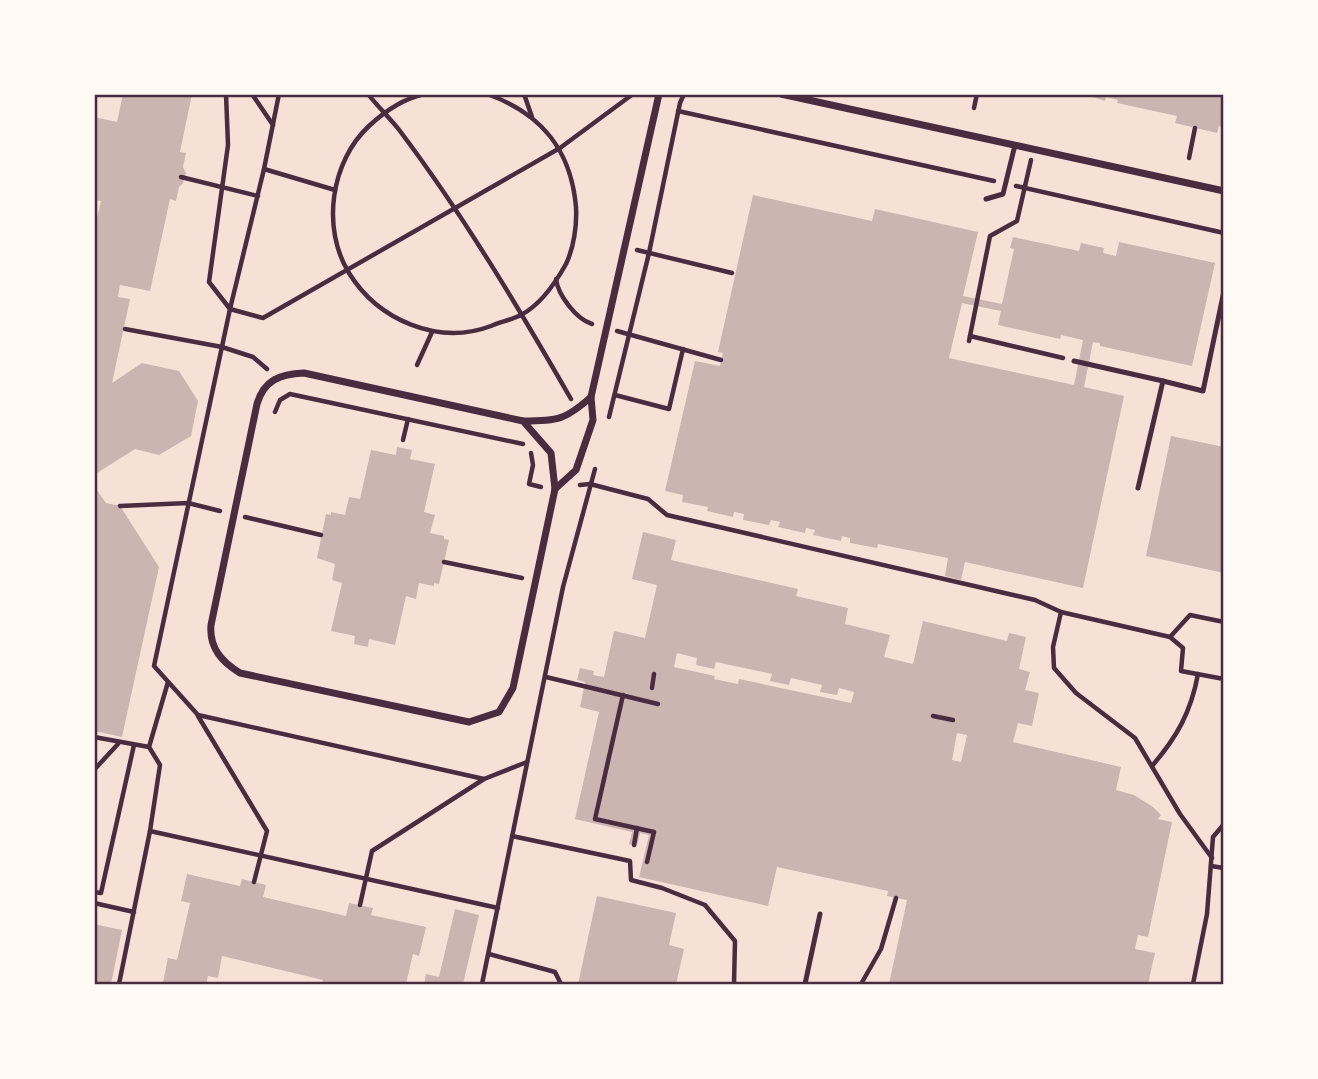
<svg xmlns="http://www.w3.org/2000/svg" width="1318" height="1079" viewBox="0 0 1318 1079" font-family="Cabin,sans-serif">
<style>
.building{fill:#ccb4b1;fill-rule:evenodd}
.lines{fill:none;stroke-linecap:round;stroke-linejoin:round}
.path{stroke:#4a2c40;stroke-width:4.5}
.service{stroke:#4a2c40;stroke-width:5}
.minor{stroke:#4a2c40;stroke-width:7}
.neatline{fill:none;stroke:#4a2c40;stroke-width:2.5}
</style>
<rect width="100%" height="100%" fill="#f7e1d7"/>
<g class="building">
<polygon points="123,94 192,94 180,152 186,153 183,167 186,173 183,183 179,187 176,201 170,199 150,291 120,285 118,297 130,299 112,383 142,363 179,371 198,401 191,436 159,455 135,449 94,475 94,230 101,201 94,200 94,117 117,122"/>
<polygon points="1083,94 1224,94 1224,127 1219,126 1217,133 1175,123 1177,116 1117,103 1118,100 1106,97 1105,101"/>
<path d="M753,195L872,221L875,209L978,232L963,296L1002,304L1014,249L1010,248L1013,237L1079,251L1081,243L1104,248L1103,253L1116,256L1119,242L1215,263L1192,366L1100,346V343L1093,342L1084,387L1124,396L1083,588L965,562L961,580L945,576L948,558L878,544L877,548L850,543V538L842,536L841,541L813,535L815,530L806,528L805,533L778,527L780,522L771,520L769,525L743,520L744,514L734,512L733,517L707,511L708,507L682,502L683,495L665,491L695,361L720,366L723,353L718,352ZM962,303L1001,311L998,325L1060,339L1061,335L1083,340L1074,385L949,358Z"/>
<polygon points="1171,436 1224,447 1224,573 1146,556"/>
<polygon points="397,447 412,450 410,459 435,464 424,512 435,515 430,533 444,536 444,539 449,540 439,584 434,583 434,586 419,583 416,599 406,596 395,645 369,639 368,647 354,644 355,636 331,631 342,583 332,580 335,564 317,558 326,514 331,515 331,512 345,515 349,497 360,499 371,450 396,455"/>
<polygon points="94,486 106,503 120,506 159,567 122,737 94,731"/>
<path d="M643,532L676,540L671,560L798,589L796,596L848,608L845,624L890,635L884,657L913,664L923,621L1007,641L1009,633L1026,637L1019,669L1030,672L1025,690L1039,693L1032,726L1018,723L1013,742L1121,767L1116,790L1134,795L1153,807L1161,815L1158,819L1172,822L1148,937L1138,935L1135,949L1155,953L1148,984H889L907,900L887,896L888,891L777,867L768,906L639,877L649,835L640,833L637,846L629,844L632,832L575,819L599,712L580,707L585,682L577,680L580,668L594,671L593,675L604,677L614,631L645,638L657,585L632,579ZM677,653L697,658L696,665L714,669L716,662L772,674L770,681L789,685L791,678L822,685L820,692L837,695L839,688L854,692L851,703L739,679L738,684L714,679L715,676L674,667ZM957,733L967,735L961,762L952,760Z"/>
<polygon points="187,874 240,886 242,879 266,885 263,897 346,916 349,903 373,908 371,915 426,927 419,956 413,954 406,984 322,984 323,980 222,956 218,978 208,976 206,984 175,984 163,982 168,958 177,960 190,903 181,901"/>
<polygon points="597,896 676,913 669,945 684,949 676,984 661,982 661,984 578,984"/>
<polygon points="455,909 479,915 463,984 424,984 426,974 439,977"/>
<polygon points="94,924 122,930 111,984 94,984"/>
</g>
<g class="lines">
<g class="path">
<polyline points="226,94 228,145 209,282 230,309 263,318 560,148 633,94"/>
<polyline points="252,94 273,125"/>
<polyline points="279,94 264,169 230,309 154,666 198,715 484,779"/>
<path d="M368,94C378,107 390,118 400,131C464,216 518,307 571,399"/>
<path d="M424,94C403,99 385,111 369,126C331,161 321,228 349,273C378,320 438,346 491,326C500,322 511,320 521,315C540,305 556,282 566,264C574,247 577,225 576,207C571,149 541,113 487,94"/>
<polyline points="524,94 532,117"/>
<polyline points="974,108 977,94"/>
<polyline points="678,111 994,181"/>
<polyline points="1189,158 1195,128"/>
<polyline points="264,169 335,190"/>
<polyline points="181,177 258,196"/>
<polyline points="1016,186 1224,233"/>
<polyline points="990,236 969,341 990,236 1017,221 1031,160"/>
<polyline points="637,250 732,273"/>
<path d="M556,279C558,295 576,319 592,324"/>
<polyline points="125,329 222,347 253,357 267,369"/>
<polyline points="617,331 721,360"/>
<polyline points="970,336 1063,358"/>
<polyline points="417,365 432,332"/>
<polyline points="615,395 669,409 683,349"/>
<polyline points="275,412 280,400 290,394 523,444"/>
<polyline points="609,417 649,253 680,103 684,94"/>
<polyline points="403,440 408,419"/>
<polyline points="531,453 533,465 529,484 541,487"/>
<polyline points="580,485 590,484 648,499 667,515 1035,600 1061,612 1170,637 1183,648 1181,671 1224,679"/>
<polyline points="120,506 188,503 220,511"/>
<polyline points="245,517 321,535"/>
<polyline points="444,562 522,578"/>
<polyline points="1061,612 1053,647 1054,668 1076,693 1135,738 1180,814 1212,858"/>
<polyline points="1170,637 1190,615 1224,622"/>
<polyline points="546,677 658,704"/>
<polyline points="652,688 654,674"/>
<polyline points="623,695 595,819 654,832 647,862"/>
<polyline points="198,716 267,831 254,882"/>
<polyline points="933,716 953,720"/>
<polyline points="94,737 149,747"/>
<path d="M1152,766C1177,737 1191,712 1198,674"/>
<polyline points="94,770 118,744"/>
<polyline points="150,831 498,908"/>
<polyline points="512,836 630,861 631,880 662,888 705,905 735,941 734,984"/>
<polyline points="634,845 637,828"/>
<polyline points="1211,866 1224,868"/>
<polyline points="94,892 101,893 134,745"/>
<polyline points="94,903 134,912"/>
<polyline points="360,905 372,851 484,779 527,762"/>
<polyline points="489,954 555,972 561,984"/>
<polyline points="119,984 150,831 160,765 149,747 168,682"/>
<polyline points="482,984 563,587 595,469"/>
<polyline points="861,984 881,949 896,898"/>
<polyline points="1193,984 1207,914 1213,837 1224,824"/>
</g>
<g class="service">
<polyline points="986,199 1003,194 1015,145"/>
<polyline points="1074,361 1163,381"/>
<polyline points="1138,488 1163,381 1203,391 1224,291"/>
<polyline points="805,984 820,914"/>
</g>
<g class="minor">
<polyline points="781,94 1224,191"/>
<path d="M523,421L551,453L555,489L513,688L499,712L469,722L240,673C222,662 209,648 211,625L257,404C264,380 280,374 304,373L523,421C558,421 565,420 591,397"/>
<polyline points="555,489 576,470 593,420 591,397 659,94"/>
</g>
</g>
<rect width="1318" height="1079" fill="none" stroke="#fffaf5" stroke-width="192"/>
<rect x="96" y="96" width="1126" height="887" class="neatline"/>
</svg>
